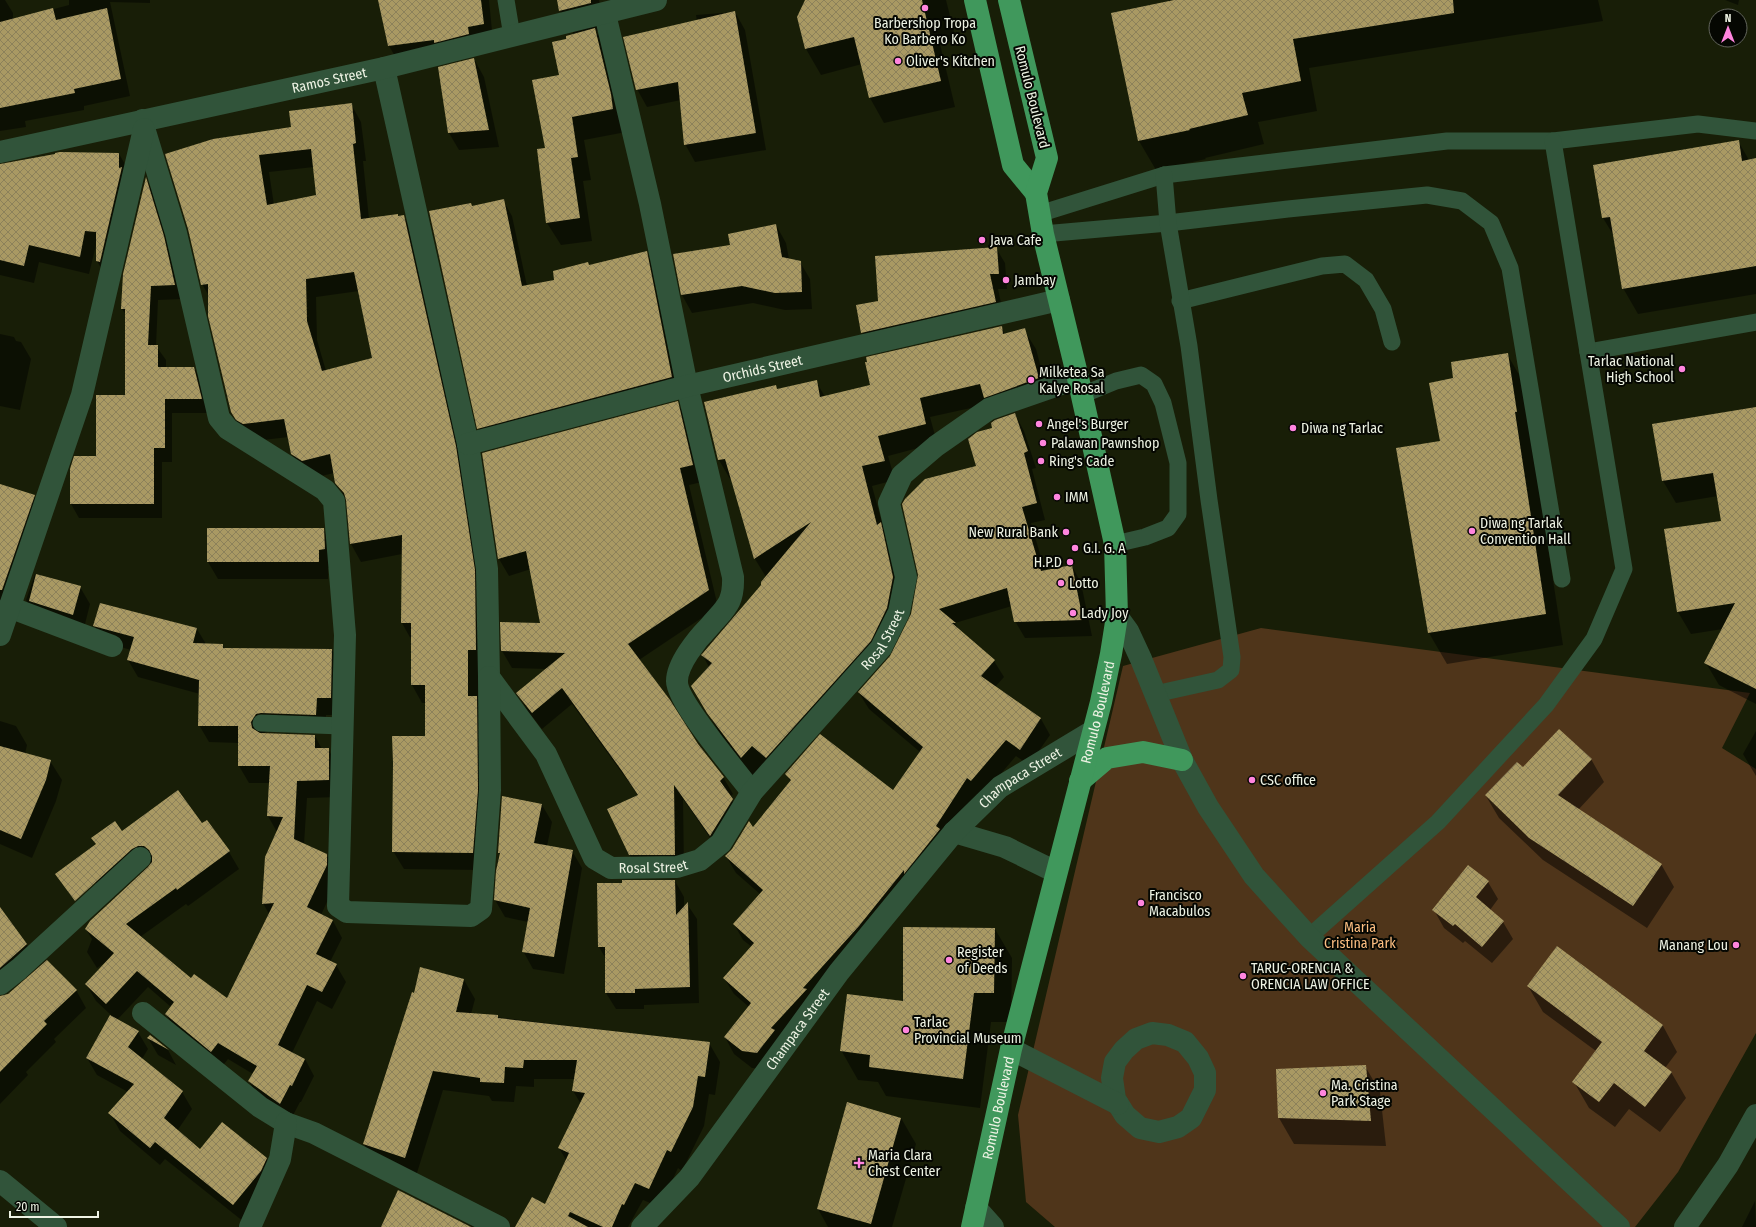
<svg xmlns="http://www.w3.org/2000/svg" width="1756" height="1227" viewBox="0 0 1756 1227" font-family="'Fira Sans Condensed',sans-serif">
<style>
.park{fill:#4f351a}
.shadow{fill:#0007;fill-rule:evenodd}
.building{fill:url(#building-cross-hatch);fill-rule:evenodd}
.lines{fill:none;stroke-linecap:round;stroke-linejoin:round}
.service{stroke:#31543a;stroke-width:17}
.pedestrian{stroke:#31543a;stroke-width:22}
.minor{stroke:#31543a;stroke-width:22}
.tertiary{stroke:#31543a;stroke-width:22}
.trunk{stroke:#40985c;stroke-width:22}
.poi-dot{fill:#ff85de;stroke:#050702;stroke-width:1.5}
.labels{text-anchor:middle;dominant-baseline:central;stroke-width:4;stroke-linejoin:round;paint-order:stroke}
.poi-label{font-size:14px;fill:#eef3e4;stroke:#050702;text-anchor:start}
.street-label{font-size:14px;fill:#eef3e4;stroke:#050702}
.park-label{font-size:14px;fill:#fdbf82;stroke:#050702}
</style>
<defs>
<pattern id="building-cross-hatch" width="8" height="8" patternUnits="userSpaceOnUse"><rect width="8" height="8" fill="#a99963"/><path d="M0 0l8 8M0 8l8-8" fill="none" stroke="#8c815a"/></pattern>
</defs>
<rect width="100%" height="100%" fill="#181e07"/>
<polygon class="park" points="1261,628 1750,693 1722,748 1756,769 1756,1033 1678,1172 1635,1227 1055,1227 1026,1202 1018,1115 1123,666"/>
<g class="shadow">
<polygon points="0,0 5,0 13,13 13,20 69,5 69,0 150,0 150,3 110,2 130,96 84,106 84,110 25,121 26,127 0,131"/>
<polygon points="379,0 489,0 493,41 399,63 389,46"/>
<polygon points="558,0 602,0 599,0 605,29 596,31 608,52 626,132 584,140 591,180 583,181 592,241 561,245 547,223 546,149 568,40 574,34 560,11"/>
<polygon points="806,0 946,0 956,40 940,44 955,107 884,123 870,98 862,64 821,75 806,49"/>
<polygon points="1169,0 1598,0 1603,21 1309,68 1317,111 1258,122 1264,144 1205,158 1206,159 1156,170 1139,141"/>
<polygon points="1725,0 1739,0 1738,5"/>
<polygon points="735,12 745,30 766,150 695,162 685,144 681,100 647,107 637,89 697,21 696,15"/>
<polygon points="474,59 484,77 499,147 459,150 449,133"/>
<path d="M351,104L361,122L366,161H363L369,219L398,215L399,217L403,216L414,234L465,465L484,589L478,668V700L486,715L482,870L404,869L393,851L426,737V703H422L412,685V641L402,623V554L361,562L351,544L348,502L336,482L334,473L313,478L303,472L292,454L289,437L254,441L242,430L231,412L209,296L202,284L189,229L166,154L292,128ZM314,167L317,196L274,205L269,172ZM359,291L373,359L326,371L317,340L316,297Z"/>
<polygon points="1738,141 1749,160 1756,159 1756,294 1638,314 1623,288 1614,236 1603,218"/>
<polygon points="119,154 129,171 107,278 97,261 96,245 89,274 39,262 34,283 0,275 0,179"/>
<polygon points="146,179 153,192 183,299 158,300 156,346 166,360 166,368 194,368 202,382 209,413 172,413 172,462 162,462 162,518 79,518 71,504 97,457 126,396 126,315 122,309"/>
<polygon points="503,200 512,216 527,286 555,281 589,266 646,252 655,268 681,392 487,444 478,428"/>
<polygon points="776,225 786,243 789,259 800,262 810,279 812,309 785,310 753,303 692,313 682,295 674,255 731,246"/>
<polygon points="996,248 1005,263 1007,289 998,289 1004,317 871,348 862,332 879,302"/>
<polygon points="1001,327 1006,335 1024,330 1036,349 1049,398 989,404 930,417 937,443 888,456 895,480 872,486 884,530 891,543 904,597 898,628 753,777 719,732 692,686 709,667 703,656 763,585 766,577 755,559 732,479 730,479 719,460 776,387 778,390 816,381 825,397 872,386"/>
<polygon points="0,334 14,337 16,341 21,342 31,359 20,410 0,406"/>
<polygon points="1507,354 1525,385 1532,443 1563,645 1447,664 1429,633 1398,449 1441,442 1455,379"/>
<polygon points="677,403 687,419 702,482 689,485 718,607 639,660 698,744 723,777 733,794 730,797 742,817 720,852 683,799 684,871 639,872 630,855 638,796 633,788 572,704 542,729 527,710 518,693 547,669 512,668 502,651 541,624 531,569 509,576 499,559 483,454"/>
<polygon points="1756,408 1756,704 1719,685 1706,663 1723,629 1691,634 1678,612 1665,530 1722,522 1718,496 1676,503 1663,481"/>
<polygon points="1015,414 1024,431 1036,468 1032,469 1045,520 1031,523 1045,571 1072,566 1081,583 1092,636 1025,638 1015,621 1012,606 955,623 959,630 994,661 1004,677 995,687 1041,719 1050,735 1029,765 1016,756 981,797 977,794 946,841 766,1069 752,1068 734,1054 725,1037 749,1007 734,994 724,978 752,947 743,940 734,924 760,894 736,873 726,856 753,828 791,782 786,774 893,792 920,752 869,709 859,693 891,657 912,615 993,429"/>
<polygon points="0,485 34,496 45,515 0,629"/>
<polygon points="323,529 333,547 335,566 328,568 328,579 218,579 208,562"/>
<polygon points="35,574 80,587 90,604 83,632 36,617 26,600"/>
<polygon points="94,625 197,629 206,644 222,645 225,649 332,650 341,667 340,715 326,715 325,732 266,731 264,734 315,736 322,749 328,749 338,766 338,797 307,798 304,844 326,854 336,872 336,882 321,915 333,921 342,938 330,962 336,965 346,982 332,1009 317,1001 292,1053 305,1059 314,1076 301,1102 300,1102 290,1121 259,1099 249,1081 253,1074 228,1059 221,1068 176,1031 166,1014 171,1007 148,987 117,1020 138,1032 148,1049 142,1059 182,1092 192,1109 177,1131 201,1150 266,1158 276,1176 244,1222 165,1159 160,1165 120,1131 110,1113 128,1092 97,1075 87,1058 111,1015 96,1001 86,984 107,961 97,968 87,952 92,939 86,929 152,863 147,863 114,891 84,878 96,845 93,839 122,832 202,825 207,821 229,852 239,869 188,906 186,904 140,937 191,979 227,1000 269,914 263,903 277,832 268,816 270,783 249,783 239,766 239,743 209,742 199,725 200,694 138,677 128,660 131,650 104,642"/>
<polygon points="0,721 16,726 27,745 25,754 50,761 62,780 56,801 32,858 0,844"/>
<polygon points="1756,731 1756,776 1743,754"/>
<polygon points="1591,759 1604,782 1578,810 1661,864 1674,887 1647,928 1543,860 1499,818 1486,796 1523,769"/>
<polygon points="503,797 542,805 552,822 547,846 572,851 582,868 564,974 533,969 523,951 528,922 505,917 495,900 501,856 499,853"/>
<polygon points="675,881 684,897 684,907 687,904 697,919 699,1003 644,1005 644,1009 616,1009 606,993 606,959 599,947 623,884"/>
<polygon points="1488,882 1498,899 1490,910 1503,922 1513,939 1492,963 1465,941 1463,943 1444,928 1434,910"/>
<polygon points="0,909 27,945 37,962 0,975"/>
<polygon points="995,929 1012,958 1011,1022 991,1022 980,1108 886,1096 878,1082 858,1080 841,1050"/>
<polygon points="1557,947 1663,1026 1677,1052 1665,1068 1671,1072 1686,1098 1660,1132 1629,1109 1615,1127 1589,1108 1574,1082 1596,1051 1543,1012 1528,986"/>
<polygon points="464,980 475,999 471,1014 709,1043 720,1062 715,1095 709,1094 704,1126 682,1171 678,1168 660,1207 643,1200 628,1227 517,1227 546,1206 566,1160 559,1148 581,1104 573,1091 575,1079 534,1079 534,1087 516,1086 514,1102 492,1101 489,1096 443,1090 416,1176 375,1163 364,1144 414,994"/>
<polygon points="76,990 86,1008 54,1039 56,1042 26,1072 28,1075 0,1104 0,998"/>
<polygon points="150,1036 168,1050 176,1065 158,1055 148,1038"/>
<polygon points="1365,1066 1380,1092 1386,1146 1294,1144 1279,1118"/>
<polygon points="901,1118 916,1144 892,1227 828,1227 818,1209"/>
<polygon points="1755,1201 1756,1227 1742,1227"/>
</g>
<g class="building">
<polygon points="378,0 481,0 484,24 468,27 469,34 434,43 434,40 388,46"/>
<polygon points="557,0 591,0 591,3 559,11"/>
<polygon points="805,0 922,0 941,81 869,98 854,37 805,49 797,17"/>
<polygon points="1174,0 1453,0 1454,13 1293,39 1301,81 1242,93 1248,115 1189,129 1190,130 1138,141 1111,13"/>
<polygon points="53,8 56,20 107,8 121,79 74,89 75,93 0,108 0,22"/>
<polygon points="735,11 756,133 684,145 678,82 636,90 623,37"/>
<polygon points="595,28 611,94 613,109 572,117 578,157 571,158 580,218 546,223 537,149 545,148 532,80 559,75 552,42 566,39 566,36"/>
<polygon points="474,58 489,130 448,133 438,67"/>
<path d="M352,103L356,143L353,144L361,219L398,214V216L404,215L456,446L475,570L476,650H468V696H477L478,790L473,853L392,852L393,763L392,736H425V685H411V623H401L402,535L350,544L346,500L344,493L335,483L330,454L302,461L291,454L284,419L243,424L236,420L231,412L208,316V284L201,285L188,229L165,154L213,139L291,127L289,111ZM311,149L316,195L267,205L259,155ZM354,272L372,358L322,371L307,321L306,279Z"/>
<polygon points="1739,140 1742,161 1756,158 1756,266 1622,289 1610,217 1602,218 1593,165"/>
<polygon points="60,152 119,153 119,168 122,167 100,262 96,261 96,232 85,231 80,257 29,245 24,266 0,260 0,164 55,154 55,153"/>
<polygon points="146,177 164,236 175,285 151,286 148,345 158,345 158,367 194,367 202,399 165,399 165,448 154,448 154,504 70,504 70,469 74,456 96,456 96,395 125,395 125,309 121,309 123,274"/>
<polygon points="504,199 522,286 554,280 553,271 588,262 589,265 647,251 672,377 477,429 429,211 471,203 472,206"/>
<polygon points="776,224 782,257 801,261 802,292 775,293 742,286 681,295 673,254 730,245 728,234"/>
<polygon points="997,247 999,274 990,274 996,302 861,333 856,305 878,301 875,256"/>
<polygon points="1002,326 1003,334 1025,328 1039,378 984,398 980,384 920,398 926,424 878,436 885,461 862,466 877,525 881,522 893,577 887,608 871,641 766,758 752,746 741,758 707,713 691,686 712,663 701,655 703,653 761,585 761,582 811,522 754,559 725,459 718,460 704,402 776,385 777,389 817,380 820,397 870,385 865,362 867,362 866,357"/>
<polygon points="1508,353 1517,412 1515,412 1546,614 1428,633 1396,448 1440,441 1429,383 1453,378 1451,362"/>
<polygon points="678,401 693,465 680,468 709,590 628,644 670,700 698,744 724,777 720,781 733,799 710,836 674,785 675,855 629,855 607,809 638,795 622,771 562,688 532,713 516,693 565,653 501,651 500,622 540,623 526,551 498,559 482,453"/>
<polygon points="1756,407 1756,689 1704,663 1735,603 1677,612 1664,529 1721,521 1713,473 1662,481 1652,424"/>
<polygon points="1015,413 1028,451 1024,453 1037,503 1022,507 1041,571 1072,565 1083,620 1014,622 1007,588 939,609 956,623 952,623 995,660 981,676 1041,718 1020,750 1006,740 971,781 967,778 936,826 940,829 904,874 904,870 859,926 803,988 807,989 771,1028 775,1030 757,1053 742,1051 724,1037 751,1003 723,978 754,943 733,924 763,890 725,856 732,849 749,821 753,827 791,780 785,774 820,734 893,790 923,747 858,692 890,656 911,614 918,575 902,504 905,499 925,479 976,466 968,439 977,432 992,428 991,423 995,420"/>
<polygon points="0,484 35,495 2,590 0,590"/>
<polygon points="207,528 324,528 325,549 319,550 319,562 207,562"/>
<polygon points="36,574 81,586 73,615 29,601"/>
<polygon points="100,603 197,628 193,643 223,644 223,648 332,649 331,698 317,698 316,715 261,713 256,714 251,722 252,728 260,733 315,735 315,748 329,748 329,780 297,781 294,839 327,854 327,865 307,907 333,920 316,954 337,964 322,992 307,985 278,1045 305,1059 292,1086 290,1085 280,1104 248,1081 257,1066 218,1043 211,1052 165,1014 174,1002 137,971 106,1004 85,984 114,953 85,929 90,921 148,867 152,862 152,856 149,850 144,846 138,846 132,849 75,901 55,874 96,844 91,838 115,821 122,831 178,790 202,823 207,820 230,851 177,890 176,888 126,924 191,978 194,974 227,998 274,903 262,904 265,857 283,817 267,816 270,766 238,766 238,726 198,726 199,680 127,660 134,637 93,626"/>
<polygon points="1559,729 1592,759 1558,795 1662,864 1633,906 1529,838 1485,795 1517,762 1523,767"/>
<polygon points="0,746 51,760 46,780 21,839 0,830"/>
<polygon points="502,796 542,804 534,843 573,850 554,957 522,952 530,908 494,900 496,871 500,853 498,853"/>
<polygon points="1468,865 1489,881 1476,897 1504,921 1482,947 1455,924 1453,926 1432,910"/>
<polygon points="622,880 675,880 676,915 688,902 690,987 635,989 635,993 605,993 605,947 598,947 597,883 622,883"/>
<polygon points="0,907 27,944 0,968"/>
<polygon points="903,927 995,928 994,993 974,993 963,1079 869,1067 870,1055 840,1051 847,994 903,1001"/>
<polygon points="1557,946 1663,1025 1644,1051 1672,1072 1645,1107 1614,1083 1599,1102 1572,1082 1602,1042 1527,986"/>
<polygon points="47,960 77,990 44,1021 47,1024 0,1072 0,996 8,994"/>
<polygon points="420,967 464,979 456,1012 498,1015 498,1018 710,1042 705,1077 698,1076 693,1107 671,1152 667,1150 649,1189 635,1183 624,1205 622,1204 612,1227 603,1227 570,1212 568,1216 588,1227 515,1227 532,1197 545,1204 569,1153 558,1148 585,1093 572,1091 577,1060 524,1060 523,1068 505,1067 504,1083 480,1082 480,1078 433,1071 405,1158 363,1144 412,992 414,993"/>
<polygon points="110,1015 139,1031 128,1047 183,1091 164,1118 200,1149 222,1122 267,1158 261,1171 233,1205 155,1142 150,1148 108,1113 134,1084 86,1058"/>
<polygon points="150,1035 169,1050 147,1038"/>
<polygon points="1366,1065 1371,1121 1278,1118 1276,1069"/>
<polygon points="847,1102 901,1118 871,1224 817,1209"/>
<polygon points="398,1190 471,1227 381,1227"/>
</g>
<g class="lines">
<g class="service">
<polyline points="506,0 512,36"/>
<polyline points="1039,214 1164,175 1447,141 1553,141 1698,124 1756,131"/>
<polyline points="1043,234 1168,223 1288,209 1427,195 1462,201 1491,223 1510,268 1562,579"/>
<polyline points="1180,301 1322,266 1345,264 1366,280 1383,309 1392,342"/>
<polyline points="1588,352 1756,322"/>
<polyline points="1082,395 1116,381 1141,375 1154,384 1163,403 1178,463 1178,514 1168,528 1145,537 1115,544"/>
<polyline points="1155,694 1218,680 1231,670 1232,657 1209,500 1189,346 1168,223 1164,175"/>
<polyline points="261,723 342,726"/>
<polyline points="1309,937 1438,822 1546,705 1594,639 1624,569 1553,141"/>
</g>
<g class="pedestrian">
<polygon points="1152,1033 1168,1035 1185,1042 1198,1058 1205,1073 1205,1090 1191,1118 1178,1127 1159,1132 1140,1128 1125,1115 1115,1099 1112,1078 1115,1062 1124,1050 1136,1039"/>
<polyline points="1011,1049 1118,1104"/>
</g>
<g class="minor">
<path d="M605,14L650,204L687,386L733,577C734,604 725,608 709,627C697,639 677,664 677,681C676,701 737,772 752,792"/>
<path id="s1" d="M384,68L468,444L487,569L489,677L546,754L594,858L611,868L677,867L700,860L721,843L752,792L881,648L899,612L906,577L889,503L902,475L936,446L989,409L1078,378"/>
<polyline points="143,120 144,128 176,233 219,418 228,429 325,490 334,501 345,635 338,906 347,912 471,916 481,909 490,790 489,677"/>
<path id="s2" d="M0,152L384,68L656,0"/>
<path id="s3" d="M468,444L687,386L1059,300"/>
<polyline points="9,607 112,646"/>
<polyline points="0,635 82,395 144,129"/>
<polyline points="954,832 1005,847 1056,872"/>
<polyline points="0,984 19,969 140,858"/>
<polyline points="143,1013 260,1107 286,1123 314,1133 499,1227"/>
<polyline points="0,1181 56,1227"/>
<polyline points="250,1227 280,1159 286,1123"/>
<path id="s4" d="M642,1227L689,1178L839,972L954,832L1000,787L1093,731"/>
</g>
<g class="tertiary">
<polyline points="1117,616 1128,631 1141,659 1182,760 1208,807 1254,876 1309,937 1619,1227"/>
<polyline points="976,1208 993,1227"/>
<polyline points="1685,1227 1728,1165 1756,1115"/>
</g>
<g class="trunk">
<polyline points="975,0 1013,165 1036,193"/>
<polyline points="1080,781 1107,758 1143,752 1182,760"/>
<path id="s5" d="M972,1227L1011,1049L1101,702L1111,654L1117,616L1115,544L1078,378L1043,234L1036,193L1047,158L1009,0"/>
</g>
</g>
<g class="poi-dot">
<circle cx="925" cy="8" r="4"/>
<circle cx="898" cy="61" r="4"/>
<circle cx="982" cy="240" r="4"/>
<circle cx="1006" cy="280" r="4"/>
<circle cx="1682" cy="369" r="4"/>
<circle cx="1031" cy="380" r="4"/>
<circle cx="1039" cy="424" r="4"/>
<circle cx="1293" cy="428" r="4"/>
<circle cx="1043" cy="443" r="4"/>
<circle cx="1041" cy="461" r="4"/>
<circle cx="1057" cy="497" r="4"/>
<circle cx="1472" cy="531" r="4"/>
<circle cx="1066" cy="532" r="4"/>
<circle cx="1075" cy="548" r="4"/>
<circle cx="1070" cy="562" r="4"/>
<circle cx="1061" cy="583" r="4"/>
<circle cx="1073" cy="613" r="4"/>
<circle cx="1252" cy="780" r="4"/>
<circle cx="1141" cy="903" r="4"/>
<circle cx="1736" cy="945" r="4"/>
<circle cx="949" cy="960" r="4"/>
<circle cx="1243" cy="976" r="4"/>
<circle cx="906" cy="1030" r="4"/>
<circle cx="1323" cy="1093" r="4"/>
<path d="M857 1157h4v4h4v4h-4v4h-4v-4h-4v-4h4z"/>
</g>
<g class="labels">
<g class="poi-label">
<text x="925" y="23" text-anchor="middle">Barbershop Tropa<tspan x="925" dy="16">Ko Barbero Ko</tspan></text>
<text x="906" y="61">Oliver's Kitchen</text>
<text x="990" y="240">Java Cafe</text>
<text x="1014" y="280">Jambay</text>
<text x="1674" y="361" text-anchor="end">Tarlac National<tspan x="1674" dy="16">High School</tspan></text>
<text x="1039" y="372">Milketea Sa<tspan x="1039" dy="16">Kalye Rosal</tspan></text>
<text x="1047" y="424">Angel's Burger</text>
<text x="1301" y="428">Diwa ng Tarlac</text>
<text x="1051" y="443">Palawan Pawnshop</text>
<text x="1049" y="461">Ring's Cade</text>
<text x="1065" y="497">IMM</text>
<text x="1480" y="523">Diwa ng Tarlak<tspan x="1480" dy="16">Convention Hall</tspan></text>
<text x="1058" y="532" text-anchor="end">New Rural Bank</text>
<text x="1083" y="548">G.I. G. A</text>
<text x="1062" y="562" text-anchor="end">H.P.D</text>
<text x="1069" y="583">Lotto</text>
<text x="1081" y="613">Lady Joy</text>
<text x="1260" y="780">CSC office</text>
<text x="1149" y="895">Francisco<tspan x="1149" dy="16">Macabulos</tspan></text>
<text x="1728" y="945" text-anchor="end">Manang Lou</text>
<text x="957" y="952">Register<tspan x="957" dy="16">of Deeds</tspan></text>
<text x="1251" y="968">TARUC-ORENCIA &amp;<tspan x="1251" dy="16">ORENCIA LAW OFFICE</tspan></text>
<text x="914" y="1022">Tarlac<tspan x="914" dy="16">Provincial Museum</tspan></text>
<text x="1331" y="1085">Ma. Cristina<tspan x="1331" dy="16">Park Stage</tspan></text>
<text x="868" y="1155">Maria Clara<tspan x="868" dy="16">Chest Center</tspan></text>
</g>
<g class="street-label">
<text stroke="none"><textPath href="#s2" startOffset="337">Ramos Street</textPath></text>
<text transform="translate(1032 97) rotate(76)">Romulo Boulevard</text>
<text stroke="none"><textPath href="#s3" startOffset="304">Orchids Street</textPath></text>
<text stroke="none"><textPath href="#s1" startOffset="1228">Rosal Street</textPath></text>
<text stroke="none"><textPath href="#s5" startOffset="530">Romulo Boulevard</textPath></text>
<text stroke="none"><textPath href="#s4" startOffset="590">Champaca Street</textPath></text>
<text stroke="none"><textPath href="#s1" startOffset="892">Rosal Street</textPath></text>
<text stroke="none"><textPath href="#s4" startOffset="252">Champaca Street</textPath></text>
<text stroke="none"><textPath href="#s5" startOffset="122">Romulo Boulevard</textPath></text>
</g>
<g class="park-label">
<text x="1360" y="927">Maria<tspan x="1360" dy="16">Cristina Park</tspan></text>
</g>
</g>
<g transform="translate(1728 28)"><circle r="19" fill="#050702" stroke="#62655c"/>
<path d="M0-3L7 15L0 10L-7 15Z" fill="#ff85de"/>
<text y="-6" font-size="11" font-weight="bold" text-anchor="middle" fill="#eef3e4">N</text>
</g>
<path d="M10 1211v6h88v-6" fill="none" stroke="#eef3e4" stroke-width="2"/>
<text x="16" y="1211" font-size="12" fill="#eef3e4" stroke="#050702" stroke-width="3" paint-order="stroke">20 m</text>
</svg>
